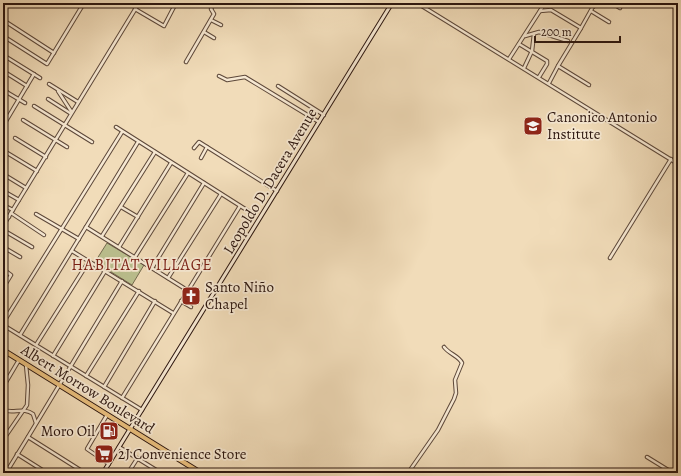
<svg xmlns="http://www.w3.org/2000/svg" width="681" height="476" viewBox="0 0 681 476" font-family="Alegreya,serif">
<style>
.green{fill:#bbc08f;stroke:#746b4f}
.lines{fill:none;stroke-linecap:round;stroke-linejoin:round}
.street-casing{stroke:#5d483a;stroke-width:4.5}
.secondary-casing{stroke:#2c160f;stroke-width:5}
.highway-casing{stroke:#2c160f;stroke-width:6}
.street{stroke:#f6e8d2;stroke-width:2.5}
.secondary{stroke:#f6e8d2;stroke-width:3}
.highway{stroke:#e8be7c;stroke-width:4}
.labels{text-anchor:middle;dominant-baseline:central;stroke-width:3.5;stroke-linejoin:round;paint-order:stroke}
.poi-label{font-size:15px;fill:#2c160f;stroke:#f6e8d2;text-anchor:start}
.street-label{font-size:15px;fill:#2c160f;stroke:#f6e8d2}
.neighbourhood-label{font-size:16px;letter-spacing:1px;fill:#7a1f14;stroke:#f6e8d2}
</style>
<rect width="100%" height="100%" fill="#f1dcb9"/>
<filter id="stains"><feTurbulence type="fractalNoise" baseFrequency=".005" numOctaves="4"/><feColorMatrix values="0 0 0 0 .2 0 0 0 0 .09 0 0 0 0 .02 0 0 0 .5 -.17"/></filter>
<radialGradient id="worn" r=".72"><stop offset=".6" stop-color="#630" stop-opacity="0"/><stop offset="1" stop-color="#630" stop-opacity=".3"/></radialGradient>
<polygon class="green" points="107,243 144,265 132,285 95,262"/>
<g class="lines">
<defs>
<g id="street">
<polyline points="417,3 678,164"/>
<polyline points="585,3 593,7"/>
<polyline points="612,3 620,8"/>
<polyline points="135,9 164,26 176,3"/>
<polyline points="540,11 551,10 581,28 595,3"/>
<polyline points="591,11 609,22"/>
<polyline points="3,20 54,53"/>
<polyline points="211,20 221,25"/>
<polyline points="204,32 214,38"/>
<polyline points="3,36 47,64 84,3"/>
<polyline points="525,36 539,32 568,41"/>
<polyline points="519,44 547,61 547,64 539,77"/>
<polyline points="3,55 40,78"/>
<polyline points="509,59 545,3"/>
<polyline points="186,62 214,14 211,9 214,3"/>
<polyline points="558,66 581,28"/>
<polyline points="524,68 532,51 534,34"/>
<polyline points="3,71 27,86"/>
<polyline points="219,76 227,80 245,77 319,122"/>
<polyline points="549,83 558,66 589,85"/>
<polyline points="49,84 78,102"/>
<polyline points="278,86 324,115"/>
<polyline points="3,90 25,103"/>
<polyline points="58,91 71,111"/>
<polyline points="3,98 7,92"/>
<polyline points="48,99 70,113"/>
<polyline points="34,106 92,142"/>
<polyline points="23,120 67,147"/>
<polyline points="3,126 34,74"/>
<polyline points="116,127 253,214"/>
<polyline points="15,138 46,157"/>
<polyline points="194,148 199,142 277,191"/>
<polyline points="4,151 37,171"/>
<polyline points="201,158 207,147"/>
<polyline points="3,174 26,188"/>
<polyline points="5,192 19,200"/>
<polyline points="3,205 13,210"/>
<polyline points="121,207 138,217"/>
<polyline points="3,213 9,217"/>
<polyline points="11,213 44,235"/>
<polyline points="36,214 79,239"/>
<polyline points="3,226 139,3"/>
<polyline points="86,227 187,290"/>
<polyline points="3,230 32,247"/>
<polyline points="102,236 155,152"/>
<polyline points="3,247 20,257"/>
<polyline points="119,247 171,163"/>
<polyline points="72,251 173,313"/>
<polyline points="135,257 188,173"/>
<polyline points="610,258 671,159"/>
<polyline points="152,268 204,183"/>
<polyline points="3,269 11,275 3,288"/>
<polyline points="168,278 221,194"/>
<polyline points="181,301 191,307"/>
<polyline points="3,323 122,132"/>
<polyline points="3,325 142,410"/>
<polyline points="20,335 138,142"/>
<polyline points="36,345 89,261"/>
<polyline points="53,356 105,271"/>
<polyline points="86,376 139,291"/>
<polyline points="3,387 19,360"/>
<polyline points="104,387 155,301"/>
<polyline points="122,398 240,206"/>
<path d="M3,410C13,414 24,407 33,414L36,423"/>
<polyline points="107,415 87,449 109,464"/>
<polyline points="28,437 122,281"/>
<polyline points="3,440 27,405 28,385 26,365"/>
<polyline points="119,447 161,473"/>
<polyline points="17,454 47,473"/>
<polyline points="647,457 673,473"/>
<polyline points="11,473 9,468 28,437 85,473"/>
<polyline points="128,473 137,459"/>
<path d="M408,473L438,430L454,399L456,393L455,380L462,363C459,356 449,354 444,347"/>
</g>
<polyline id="secondary" points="103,473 392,3"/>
<polyline id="highway" points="3,350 201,473"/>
</defs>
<use href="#street" class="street-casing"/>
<use href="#secondary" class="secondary-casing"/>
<use href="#highway" class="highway-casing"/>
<use href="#street" class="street"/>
<use href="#secondary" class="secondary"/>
<use href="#highway" class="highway"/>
</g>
<defs>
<symbol id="school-square" viewBox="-11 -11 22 22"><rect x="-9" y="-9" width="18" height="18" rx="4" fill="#8f2418" stroke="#f6e8d2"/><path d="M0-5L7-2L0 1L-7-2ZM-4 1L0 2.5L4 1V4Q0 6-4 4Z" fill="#fff"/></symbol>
<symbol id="church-square" viewBox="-11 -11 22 22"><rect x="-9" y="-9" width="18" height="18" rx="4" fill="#8f2418" stroke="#f6e8d2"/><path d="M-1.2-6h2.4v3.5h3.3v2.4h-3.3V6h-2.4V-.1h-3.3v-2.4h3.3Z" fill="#fff"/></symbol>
<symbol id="fuel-square" viewBox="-11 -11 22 22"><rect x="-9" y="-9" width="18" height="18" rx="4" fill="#8f2418" stroke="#f6e8d2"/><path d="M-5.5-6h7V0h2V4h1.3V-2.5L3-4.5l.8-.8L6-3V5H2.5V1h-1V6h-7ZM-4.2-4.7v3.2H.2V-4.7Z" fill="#fff"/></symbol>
<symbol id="supermarket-square" viewBox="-11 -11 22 22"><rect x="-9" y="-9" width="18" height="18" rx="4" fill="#8f2418" stroke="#f6e8d2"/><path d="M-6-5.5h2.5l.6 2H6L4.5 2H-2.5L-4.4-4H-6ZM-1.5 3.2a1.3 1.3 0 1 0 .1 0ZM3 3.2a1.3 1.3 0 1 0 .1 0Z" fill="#fff"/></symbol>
</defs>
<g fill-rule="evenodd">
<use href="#school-square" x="522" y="115" width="22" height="22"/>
<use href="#church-square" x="180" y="285" width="22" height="22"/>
<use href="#fuel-square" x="98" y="420" width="22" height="22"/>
<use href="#supermarket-square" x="93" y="443" width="22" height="22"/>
</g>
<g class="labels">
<g class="poi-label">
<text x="547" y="117">Canonico Antonio<tspan x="547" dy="17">Institute</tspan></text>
<text x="205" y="287">Santo Niño<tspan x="205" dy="17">Chapel</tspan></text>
<text x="95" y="431" text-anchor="end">Moro Oil</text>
<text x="118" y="454">2J Convenience Store</text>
</g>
<g class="street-label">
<text transform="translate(270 181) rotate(-59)">Leopoldo D. Dacera Avenue</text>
<text transform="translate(88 389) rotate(32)">Albert Morrow Boulevard</text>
</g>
<g class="neighbourhood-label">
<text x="142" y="265">HABITAT VILLAGE</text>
</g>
</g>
<rect width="681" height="476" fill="none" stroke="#f1dcb9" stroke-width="16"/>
<rect x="4" y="4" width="673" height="468" fill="none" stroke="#2c160f" stroke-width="2"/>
<rect x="8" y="8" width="665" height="460" fill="none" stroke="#2c160f"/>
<path d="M535 36v6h85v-6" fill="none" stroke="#2c160f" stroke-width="2"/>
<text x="541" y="36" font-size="12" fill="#2c160f" stroke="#f6e8d2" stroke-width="3" paint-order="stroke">200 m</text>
<rect width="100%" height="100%" filter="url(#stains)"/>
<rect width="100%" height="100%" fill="url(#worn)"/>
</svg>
